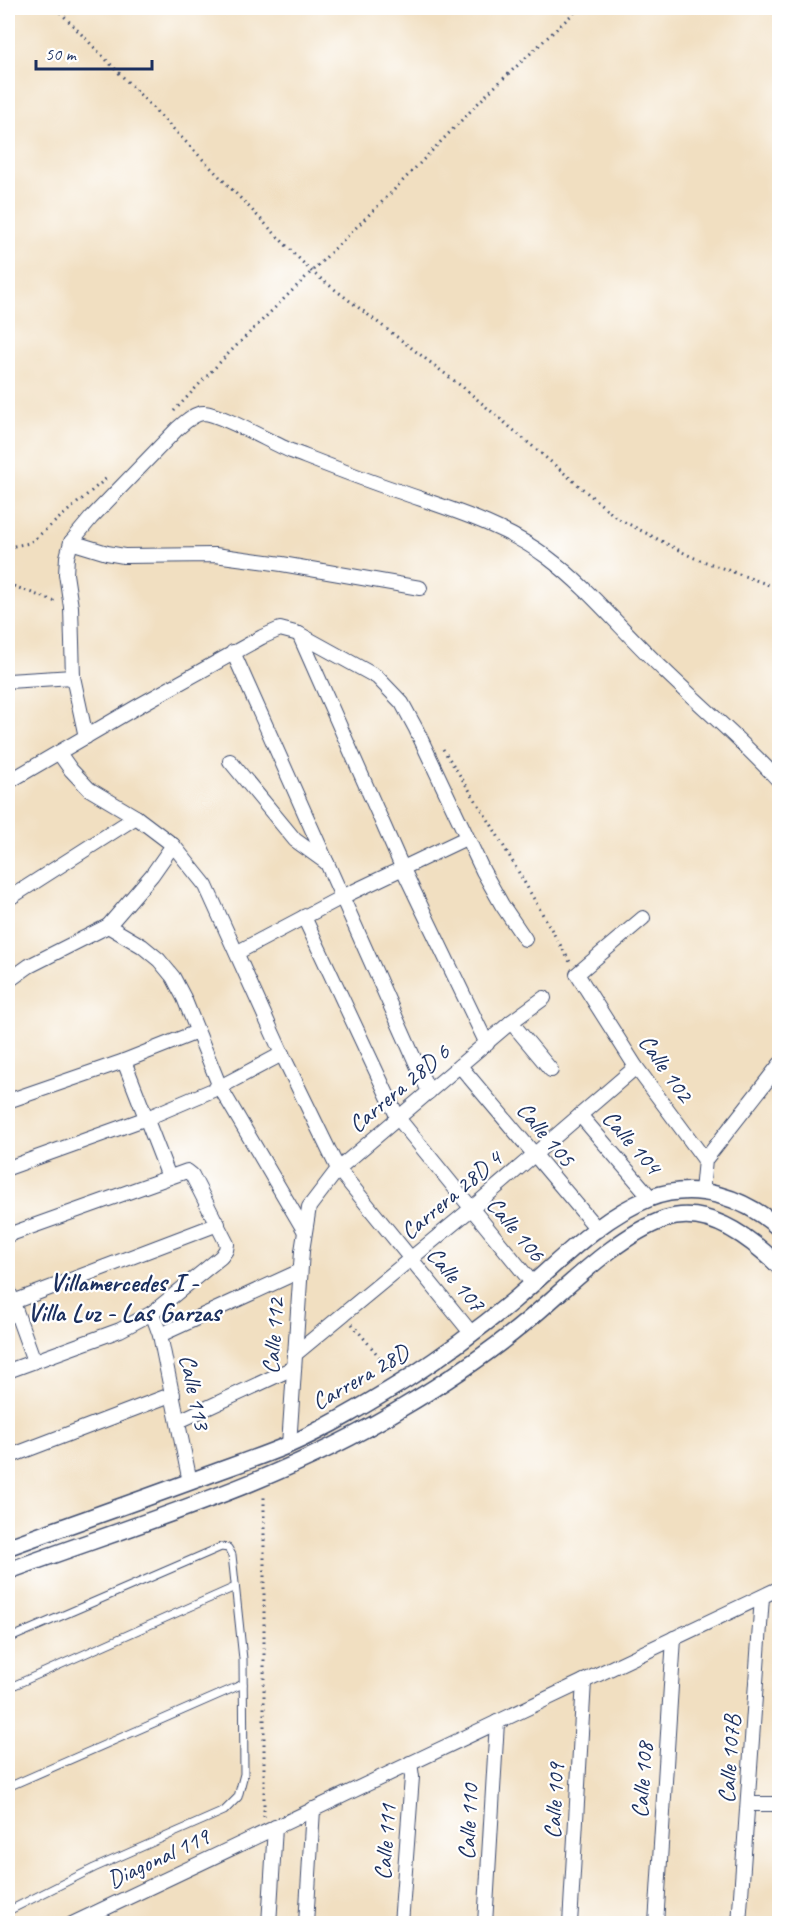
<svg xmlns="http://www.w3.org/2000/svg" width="787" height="1931" viewBox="0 0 787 1931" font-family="Caveat,sans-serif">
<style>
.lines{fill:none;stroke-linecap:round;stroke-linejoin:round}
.service-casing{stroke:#3b496d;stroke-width:9}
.minor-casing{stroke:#3b496d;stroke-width:16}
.tertiary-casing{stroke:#3b496d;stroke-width:19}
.path{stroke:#3b496d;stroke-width:3;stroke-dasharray:1.5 4.5;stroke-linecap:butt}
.service{stroke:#fff;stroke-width:7}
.minor{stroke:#fff;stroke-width:14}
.tertiary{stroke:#fff;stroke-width:16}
.labels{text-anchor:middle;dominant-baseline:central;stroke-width:4.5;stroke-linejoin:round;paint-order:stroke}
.street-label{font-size:24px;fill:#1b2f5e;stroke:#fff}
.neighbourhood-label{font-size:26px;font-weight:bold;fill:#1b2f5e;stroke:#fff}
</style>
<rect width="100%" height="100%" fill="#fff"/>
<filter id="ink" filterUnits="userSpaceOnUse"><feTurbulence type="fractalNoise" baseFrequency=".0167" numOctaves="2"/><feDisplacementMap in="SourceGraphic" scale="12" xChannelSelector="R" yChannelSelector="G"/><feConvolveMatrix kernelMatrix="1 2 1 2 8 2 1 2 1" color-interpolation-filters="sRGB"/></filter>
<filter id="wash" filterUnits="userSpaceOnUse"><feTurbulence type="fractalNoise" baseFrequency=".008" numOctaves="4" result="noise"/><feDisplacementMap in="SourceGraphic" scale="24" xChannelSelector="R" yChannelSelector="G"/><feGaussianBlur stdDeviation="1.35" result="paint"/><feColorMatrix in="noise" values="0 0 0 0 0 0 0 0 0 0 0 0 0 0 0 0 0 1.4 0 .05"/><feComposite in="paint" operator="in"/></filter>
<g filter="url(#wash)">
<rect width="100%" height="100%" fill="#f1dfc1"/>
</g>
<g filter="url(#ink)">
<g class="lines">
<defs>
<g id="service">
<polyline points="8,1639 221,1547 228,1548 232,1555 243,1659 244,1774 238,1797 224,1811 94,1868 8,1911"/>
<polyline points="8,1688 235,1587"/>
<polyline points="8,1787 243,1684"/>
</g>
<g id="minor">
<path d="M71,542L91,518L177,429C184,423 194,413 204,413C221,414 272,443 291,451C327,465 362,479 398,491C449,509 503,524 547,557C590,589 626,635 665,671C703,708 744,742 780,782"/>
<polyline points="299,634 402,867 487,1044"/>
<polyline points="233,652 429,1092"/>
<polyline points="8,681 73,677"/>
<polyline points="86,737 73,677 71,607 66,574 67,557 71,542 107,553 124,556 215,555 282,564 420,588"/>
<polyline points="59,753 71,770 89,789 136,817 173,845 206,886 282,1054 338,1169 472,1334"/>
<polyline points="230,761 295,840 327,863"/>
<polyline points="8,782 140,705 262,637 280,629 299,634 377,677 402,703 416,729 483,871 502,905 525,939"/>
<polyline points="8,899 136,817"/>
<polyline points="304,917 398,1118 533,1284"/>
<polyline points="643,918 577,974 636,1067 705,1160 702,1191"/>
<polyline points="238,952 342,897 466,838"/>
<polyline points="8,981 29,966 108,926 152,875 173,845"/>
<polyline points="511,1022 551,1070"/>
<polyline points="282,1054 220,1087 304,1230"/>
<polyline points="124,1061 169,1177"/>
<polyline points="460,1066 598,1230"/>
<polyline points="8,1101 124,1061 197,1032"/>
<polyline points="580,1115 651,1198"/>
<polyline points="705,1160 780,1064"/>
<polyline points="8,1168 147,1118 220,1087 184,998 173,977 159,960 142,946 108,926"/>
<polyline points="8,1235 187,1171 192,1175 227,1244 226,1250 221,1257 152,1313 120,1330 8,1371"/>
<polyline points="8,1289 34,1361"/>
<polyline points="13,1302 218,1224"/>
<polyline points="152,1313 160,1335 190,1482"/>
<polyline points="160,1335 300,1271"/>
<polyline points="294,1355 471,1209 636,1067"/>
<polyline points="179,1421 293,1368"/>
<polyline points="289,1445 302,1251 309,1207 338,1169 511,1022 544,998"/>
<polyline points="8,1457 173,1394"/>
<polyline points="749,1804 780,1804"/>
<polyline points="72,1924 780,1588"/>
<polyline points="269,1924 275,1827"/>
<polyline points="306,1924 313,1809"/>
<polyline points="401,1924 412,1777 410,1763"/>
<polyline points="485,1924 497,1722"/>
<polyline points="570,1924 584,1681"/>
<polyline points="656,1924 674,1638"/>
<polyline points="739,1924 762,1597"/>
</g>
<g id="tertiary">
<path d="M8,1547C74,1523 141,1500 208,1475C235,1465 262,1456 288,1445C329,1427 370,1402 407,1379C444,1355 479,1329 513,1301C556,1265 597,1219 650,1198C696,1181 744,1197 780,1229"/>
<path d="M8,1571C139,1523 281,1482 400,1409C444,1383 488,1354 527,1321C566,1289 616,1236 665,1219C708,1205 751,1238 780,1267"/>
</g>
</defs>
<use href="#service" class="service-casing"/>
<use href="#minor" class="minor-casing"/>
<use href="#tertiary" class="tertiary-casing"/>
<g class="path">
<polyline points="56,8 312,272 465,389 617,518 692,557 780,589"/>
<polyline points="174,411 224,358 389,195 488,93 579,8"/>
<polyline points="8,547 30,543 108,477"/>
<polyline points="8,584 56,602"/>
<polyline points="443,749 491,824 570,962"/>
<polyline points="352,1324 392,1372"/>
<polyline points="264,1817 264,1493"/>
</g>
<use href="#service" class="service"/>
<use href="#minor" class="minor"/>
<use href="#tertiary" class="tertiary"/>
</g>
</g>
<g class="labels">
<g class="street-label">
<text transform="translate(666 1068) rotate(55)">Calle 102</text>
<text transform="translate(399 1088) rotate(-40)">Carrera 28D 6</text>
<text transform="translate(546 1134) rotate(50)">Calle 105</text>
<text transform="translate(632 1142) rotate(49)">Calle 104</text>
<text transform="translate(451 1195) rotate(-40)">Carrera 28D 4</text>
<text transform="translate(516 1229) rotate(50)">Calle 106</text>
<text transform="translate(456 1279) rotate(50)">Calle 107</text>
<text transform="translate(273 1336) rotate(-86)">Calle 112</text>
<text transform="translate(360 1377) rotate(-30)">Carrera 28D</text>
<text transform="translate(195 1392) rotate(78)">Calle 113</text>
<text transform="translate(729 1759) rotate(-86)">Calle 107B</text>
<text transform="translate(642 1780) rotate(-86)">Calle 108</text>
<text transform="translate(554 1801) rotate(-87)">Calle 109</text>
<text transform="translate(468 1822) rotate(-87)">Calle 110</text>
<text transform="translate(385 1842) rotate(-86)">Calle 111</text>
<text transform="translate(158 1858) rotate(-25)">Diagonal 119</text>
</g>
<g class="neighbourhood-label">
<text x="124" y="1282">Villamercedes I -<tspan x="124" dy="30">Villa Luz - Las Garzas</tspan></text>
</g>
</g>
<rect width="787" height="1931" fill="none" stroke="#fff" stroke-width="30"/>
<path d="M36 60v9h116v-9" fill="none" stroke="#1b2f5e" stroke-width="3"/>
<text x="45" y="60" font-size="18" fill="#1b2f5e" stroke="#ffffff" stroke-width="4.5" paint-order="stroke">50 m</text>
</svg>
